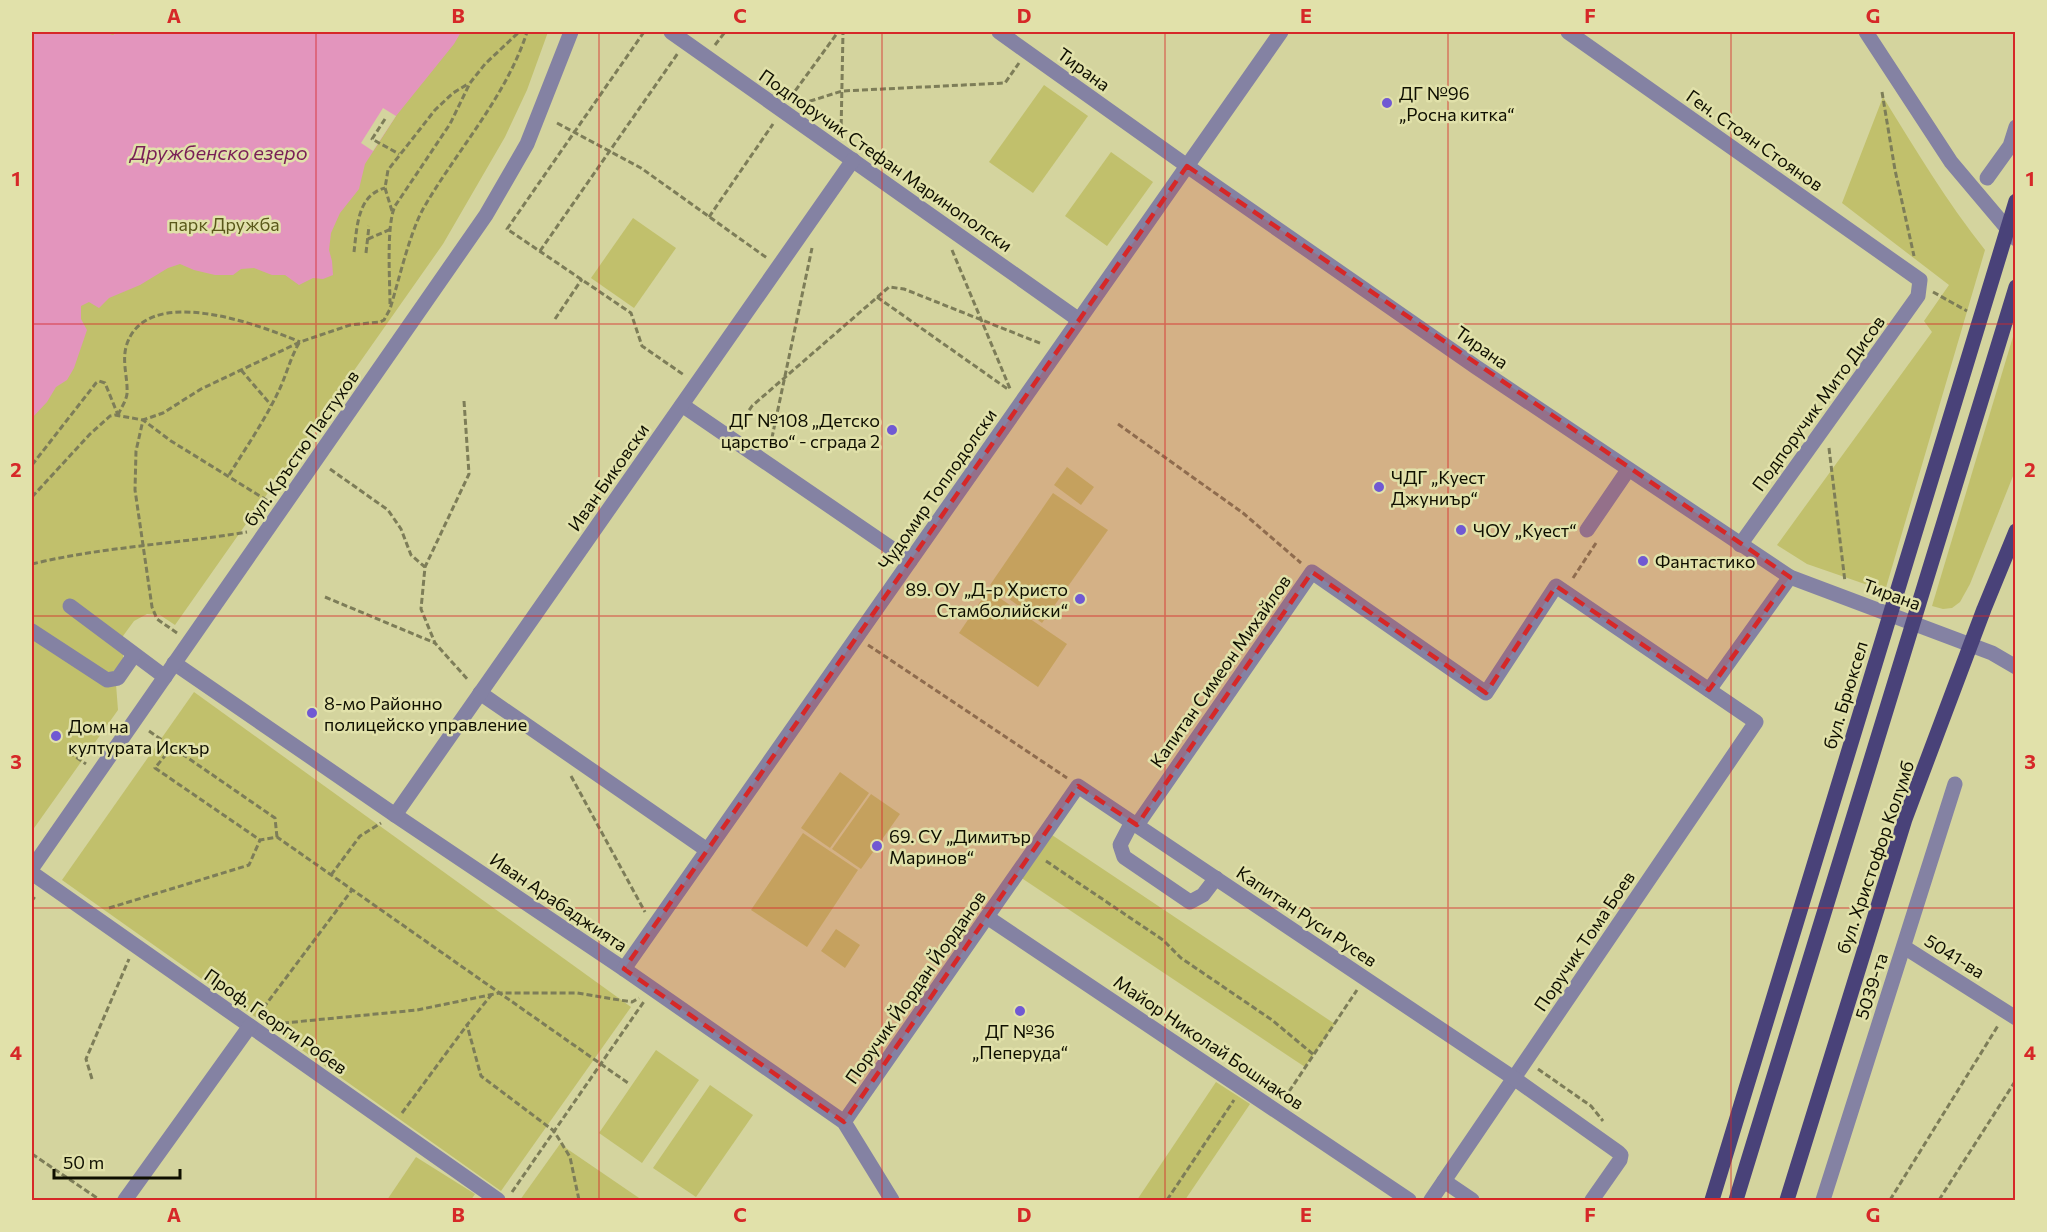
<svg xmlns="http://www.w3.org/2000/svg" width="2047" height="1232" viewBox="0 0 2047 1232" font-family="Commissioner,sans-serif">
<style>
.green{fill:#c1c06c}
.water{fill:#e395bd}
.pier{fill:#d4d49e}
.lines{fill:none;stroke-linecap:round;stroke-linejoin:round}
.path{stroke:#7d7d58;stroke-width:3;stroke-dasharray:6 3;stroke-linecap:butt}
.minor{stroke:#8482a3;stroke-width:15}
.major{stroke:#494279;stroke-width:15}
.major-bridge{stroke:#494279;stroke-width:15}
.marked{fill:#d62828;fill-opacity:0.2;stroke:#d62828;stroke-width:4.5;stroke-dasharray:12 8;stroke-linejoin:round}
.grid{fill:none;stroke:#d62828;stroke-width:1.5;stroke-opacity:0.55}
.poi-dot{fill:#7059d3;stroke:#e1e1aa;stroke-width:2}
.labels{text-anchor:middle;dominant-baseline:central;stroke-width:5;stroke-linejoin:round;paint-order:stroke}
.street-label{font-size:18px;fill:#0f0f00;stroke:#e1e1aa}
.poi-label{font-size:18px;fill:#0f0f00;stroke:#e1e1aa;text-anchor:start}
.park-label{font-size:18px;fill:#5a581a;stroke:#e1e1aa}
.water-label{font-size:20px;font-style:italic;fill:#791f56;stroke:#e1e1aa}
.neatline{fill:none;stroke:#d62828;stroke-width:2}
.grid-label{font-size:20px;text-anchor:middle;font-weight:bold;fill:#d62828}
</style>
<rect width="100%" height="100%" fill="#d4d49e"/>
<g class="green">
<polygon points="32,32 548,32 527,90 505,137 443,244 175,625 160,615 147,614 134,621 123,636 123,659 115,671 118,710 32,831"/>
<polygon points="1044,85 1088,116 1033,193 989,162"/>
<path d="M1883,97C1915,149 1947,202 1985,250L1885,591L1807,564L1777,545L1932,332L1924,321L1949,285L1842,203Z"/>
<polygon points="1111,152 1153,182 1107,246 1065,216"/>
<polygon points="633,218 676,248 634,308 591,278"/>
<polygon points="2015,330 2015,471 1970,584 1960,602 1952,608 1943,609 1932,606"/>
<polygon points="1067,467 1094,487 1081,505 1054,485"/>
<polygon points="1053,493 1108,530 1042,623 990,585"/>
<polygon points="988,590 1067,644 1038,687 959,633"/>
<polygon points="194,692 631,1007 501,1191 62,880"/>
<polygon points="840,772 869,793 830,848 801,828"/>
<polygon points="871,794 900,814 861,869 832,849"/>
<polygon points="1046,831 1335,1024 1305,1067 1017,875"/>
<polygon points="803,833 858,870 807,947 751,910"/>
<polygon points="836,929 860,945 845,968 821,951"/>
<polygon points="656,1050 699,1080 642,1163 599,1133"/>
<polygon points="1216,1082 1250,1104 1185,1200 1137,1200"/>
<polygon points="710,1085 753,1115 696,1197 653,1168"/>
<polygon points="560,1144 642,1200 520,1200"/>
<polygon points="416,1157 475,1194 471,1200 387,1200"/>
</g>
<polygon class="water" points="32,32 103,32 113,35 117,32 461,32 454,44 396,116 365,164 359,189 340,213 331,233 329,250 332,261 333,275 323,279 313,278 299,285 285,275 272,275 254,268 241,269 233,275 215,275 194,270 180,264 168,268 140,285 109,298 99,308 89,302 81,306 81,319 87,330 74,368 67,380 56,387 47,402 32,418"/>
<polygon class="pier" points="383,108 396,116 373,151 361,143"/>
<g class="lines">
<g class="path">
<polyline points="644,32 507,229 631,313 642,346 684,375"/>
<polyline points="715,45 725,32"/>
<polyline points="1882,92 1895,170 1914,256"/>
<polyline points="790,98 838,32"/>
<polyline points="801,104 842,91 1005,83 1019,63"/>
<polyline points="385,119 372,139 399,154"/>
<polyline points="557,123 641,168 767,258"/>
<polyline points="841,134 843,32"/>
<polyline points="392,211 385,188 388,170 435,110 453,93 468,84"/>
<polyline points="709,217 773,124"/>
<polyline points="368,239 391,229"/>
<polyline points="952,250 1011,391"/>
<polyline points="540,251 678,53"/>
<path d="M354,252C357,228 357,195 385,188"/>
<polyline points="366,253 369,226"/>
<polyline points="1933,292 1967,311"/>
<polyline points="877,297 1009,390"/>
<path d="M390,304C390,282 386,225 395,206L450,124L470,83L485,64L519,32"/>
<polyline points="555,319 582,279"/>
<polyline points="241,370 271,405"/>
<polyline points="464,401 469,474 425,567 421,609 435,643 469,681"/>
<path d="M118,415C121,408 126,401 127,394C128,378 122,363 126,347C144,282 258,324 300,342"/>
<polyline points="1118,424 1243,513 1301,563"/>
<polyline points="739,425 752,406 889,287 904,289 1042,344"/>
<polyline points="770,447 812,248"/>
<polyline points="1829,448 1845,582"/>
<polyline points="32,465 96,383 99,381 105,383 118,415"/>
<polyline points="330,469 388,510 401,529 411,555 425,567"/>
<path d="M229,475C247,446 267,417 281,386C287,372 291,357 299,343"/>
<polyline points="32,497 90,434 110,416 115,415 143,420 171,441 268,501"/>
<path d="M32,564C102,547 175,544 247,532"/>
<polyline points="1573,578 1596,543"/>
<polyline points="325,597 435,643"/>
<path d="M177,633L157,619L152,607L135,490L136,451L143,420L163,413L201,389L300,342L350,325L380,322L384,320L390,309C399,280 409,235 423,209C457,150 506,97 527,32"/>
<polyline points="868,645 1067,778"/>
<polyline points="149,731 172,747"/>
<polyline points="69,752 86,764"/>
<polyline points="571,776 645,912"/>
<polyline points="277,837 275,818 172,747 155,768 260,840 277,837 628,1083"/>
<polyline points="1046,861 1163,940 1181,958 1272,1020 1314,1055"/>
<polyline points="331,875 360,836 381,823"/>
<polyline points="32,897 35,899"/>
<polyline points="109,908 249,865 260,840"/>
<polyline points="492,994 467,1025 481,1076 554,1131 570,1157 579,1200"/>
<polyline points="258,1015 352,890"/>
<polyline points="274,1024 417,1010 499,993 577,993 632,1002 639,998"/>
<polyline points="1538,1069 1591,1106 1603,1121"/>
<polyline points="92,1079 86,1059 129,959"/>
<polyline points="1284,1099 1357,990"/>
<polyline points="402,1113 467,1025"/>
<polyline points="32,1154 100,1200"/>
<polyline points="512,1192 645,1000"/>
<polyline points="1167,1200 1234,1100"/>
<polyline points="1890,1200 1999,1024"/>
<polyline points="1939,1200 2016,1080"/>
</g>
<g class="minor">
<polyline points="671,32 1079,320"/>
<polyline points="999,32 1197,173 1476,367 1790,577 1992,653 2016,667"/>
<polyline points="1568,32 1920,280 1918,296 1740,545"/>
<polyline points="1866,32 1951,162 2016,239"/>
<polyline points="1987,178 2010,146 2016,127"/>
<polyline points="682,405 910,561"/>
<polyline points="1587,530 1628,470"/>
<polyline points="70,606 165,677"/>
<polyline points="32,631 107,680 118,678 134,655"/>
<polyline points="174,663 395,815 624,969 844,1122 892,1200"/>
<polyline points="1709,690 1790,577"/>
<polyline points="480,693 707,850"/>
<polyline points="395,815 853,160"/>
<polyline points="1132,822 1120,845 1124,857 1190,902 1203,895 1216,878"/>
<polyline points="1137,825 1312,572 1486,693 1556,586 1756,722 1431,1200"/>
<polyline points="32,868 486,215 527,144 571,32"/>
<polyline points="32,873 498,1200"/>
<polyline points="987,917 1409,1200"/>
<polyline points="1904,947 2016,1018"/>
<polyline points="624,969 1281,32"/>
<polyline points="844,1122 1078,786 1515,1079 1618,1152 1621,1155 1620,1160 1592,1200"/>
<polyline points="1444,1181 1472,1200"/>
<polyline points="125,1200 250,1026"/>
<polyline points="1823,1200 1955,784"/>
</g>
<polyline class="major" points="1787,1200 1905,819 1984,609 2016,531"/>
<g class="major-bridge">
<polyline points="1712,1200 2016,201"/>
<polyline points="1736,1200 2016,287"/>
</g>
</g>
<path class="marked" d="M1187,166L1790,577L1709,690L1556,586L1486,693L1312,572L1137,825L1078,786L844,1122L624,969Z"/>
<path class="grid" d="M316,32V1200M599,32V1200M882,32V1200M1165,32V1200M1448,32V1200M1731,32V1200M32,324H2016M32,616H2016M32,908H2016"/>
<g class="poi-dot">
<circle cx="1387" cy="103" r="6"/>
<circle cx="892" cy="430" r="6"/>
<circle cx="1379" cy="487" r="6"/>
<circle cx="1461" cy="530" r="6"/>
<circle cx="1643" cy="561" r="6"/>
<circle cx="1080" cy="599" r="6"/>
<circle cx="312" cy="713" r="6"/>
<circle cx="56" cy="736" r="6"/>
<circle cx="877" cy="846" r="6"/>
<circle cx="1020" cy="1011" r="6"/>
</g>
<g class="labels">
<g class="street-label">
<text transform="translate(1084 69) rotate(36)">Тирана</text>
<text transform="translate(1755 140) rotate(35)">Ген. Стоян Стоянов</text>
<text transform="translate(886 160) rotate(35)">Подпоручик Стефан Маринополски</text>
<text transform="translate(1482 347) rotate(35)">Тирана</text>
<text transform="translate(1818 403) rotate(-54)">Подпоручик Мито Дисов</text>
<text transform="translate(301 448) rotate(-55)">бул. Кръстю Пастухов</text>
<text transform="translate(608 477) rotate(-55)">Иван Биковски</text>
<text transform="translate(937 489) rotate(-55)">Чудомир Топлодолски</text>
<text transform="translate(1892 594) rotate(20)">Тирана</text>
<text transform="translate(1220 671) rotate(-55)">Капитан Симеон Михайлов</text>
<text transform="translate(1845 695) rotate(-73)">бул. Брюксел</text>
<text transform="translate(1875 857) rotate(-71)">бул. Христофор Колумб</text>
<text transform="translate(559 902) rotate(34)">Иван Арабаджията</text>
<text transform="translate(1307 916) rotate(34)">Капитан Руси Русев</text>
<text transform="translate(1584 941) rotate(-56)">Поручик Тома Боев</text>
<text transform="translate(1955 956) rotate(32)">5041-ва</text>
<text transform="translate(1871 986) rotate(-72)">5039-та</text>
<text transform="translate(915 987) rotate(-55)">Поручик Йордан Йорданов</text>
<text transform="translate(276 1021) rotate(35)">Проф. Георги Робев</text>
<text transform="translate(1209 1042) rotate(34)">Майор Николай Бошнаков</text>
</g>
<g class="poi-label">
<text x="1399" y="93">ДГ №96<tspan x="1399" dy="21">„Росна китка“</tspan></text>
<text x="880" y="420" text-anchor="end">ДГ №108 „Детско<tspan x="880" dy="21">царство“ - сграда 2</tspan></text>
<text x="1391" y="477">ЧДГ „Куест<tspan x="1391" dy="21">Джуниър“</tspan></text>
<text x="1473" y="530">ЧОУ „Куест“</text>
<text x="1655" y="561">Фантастико</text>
<text x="1068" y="589" text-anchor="end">89. ОУ „Д-р Христо<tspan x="1068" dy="21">Стамболийски“</tspan></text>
<text x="324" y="703">8-мо Районно<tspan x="324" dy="21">полицейско управление</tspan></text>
<text x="68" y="726">Дом на<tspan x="68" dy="21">културата Искър</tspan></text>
<text x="889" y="836">69. СУ „Димитър<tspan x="889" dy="21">Маринов“</tspan></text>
<text x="1020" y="1031" text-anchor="middle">ДГ №36<tspan x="1020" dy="21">„Пеперуда“</tspan></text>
</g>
<g class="park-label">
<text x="224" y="224">парк Дружба</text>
</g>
<g class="water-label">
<text x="219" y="152">Дружбенско езеро</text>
</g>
</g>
<rect width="2047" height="1232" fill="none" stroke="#e1e1aa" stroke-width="66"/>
<path d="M54 1169v9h126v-9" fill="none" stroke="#0f0f00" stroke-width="3"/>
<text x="63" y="1169" font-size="18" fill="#0f0f00" stroke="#e1e1aa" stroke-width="4.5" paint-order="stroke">50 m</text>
<rect x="33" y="33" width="1981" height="1166" class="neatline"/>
<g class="grid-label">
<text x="174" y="23">A</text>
<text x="458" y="23">B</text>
<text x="740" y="23">C</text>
<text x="1024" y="23">D</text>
<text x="1306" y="23">E</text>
<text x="1590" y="23">F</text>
<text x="1873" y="23">G</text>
<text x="16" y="186">1</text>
<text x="2030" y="186">1</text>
<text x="16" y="477">2</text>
<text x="2030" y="477">2</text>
<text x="16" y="769">3</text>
<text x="2030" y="769">3</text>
<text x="16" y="1060">4</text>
<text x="2030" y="1060">4</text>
<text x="174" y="1222">A</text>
<text x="458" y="1222">B</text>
<text x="740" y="1222">C</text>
<text x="1024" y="1222">D</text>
<text x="1306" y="1222">E</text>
<text x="1590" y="1222">F</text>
<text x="1873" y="1222">G</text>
</g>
</svg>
